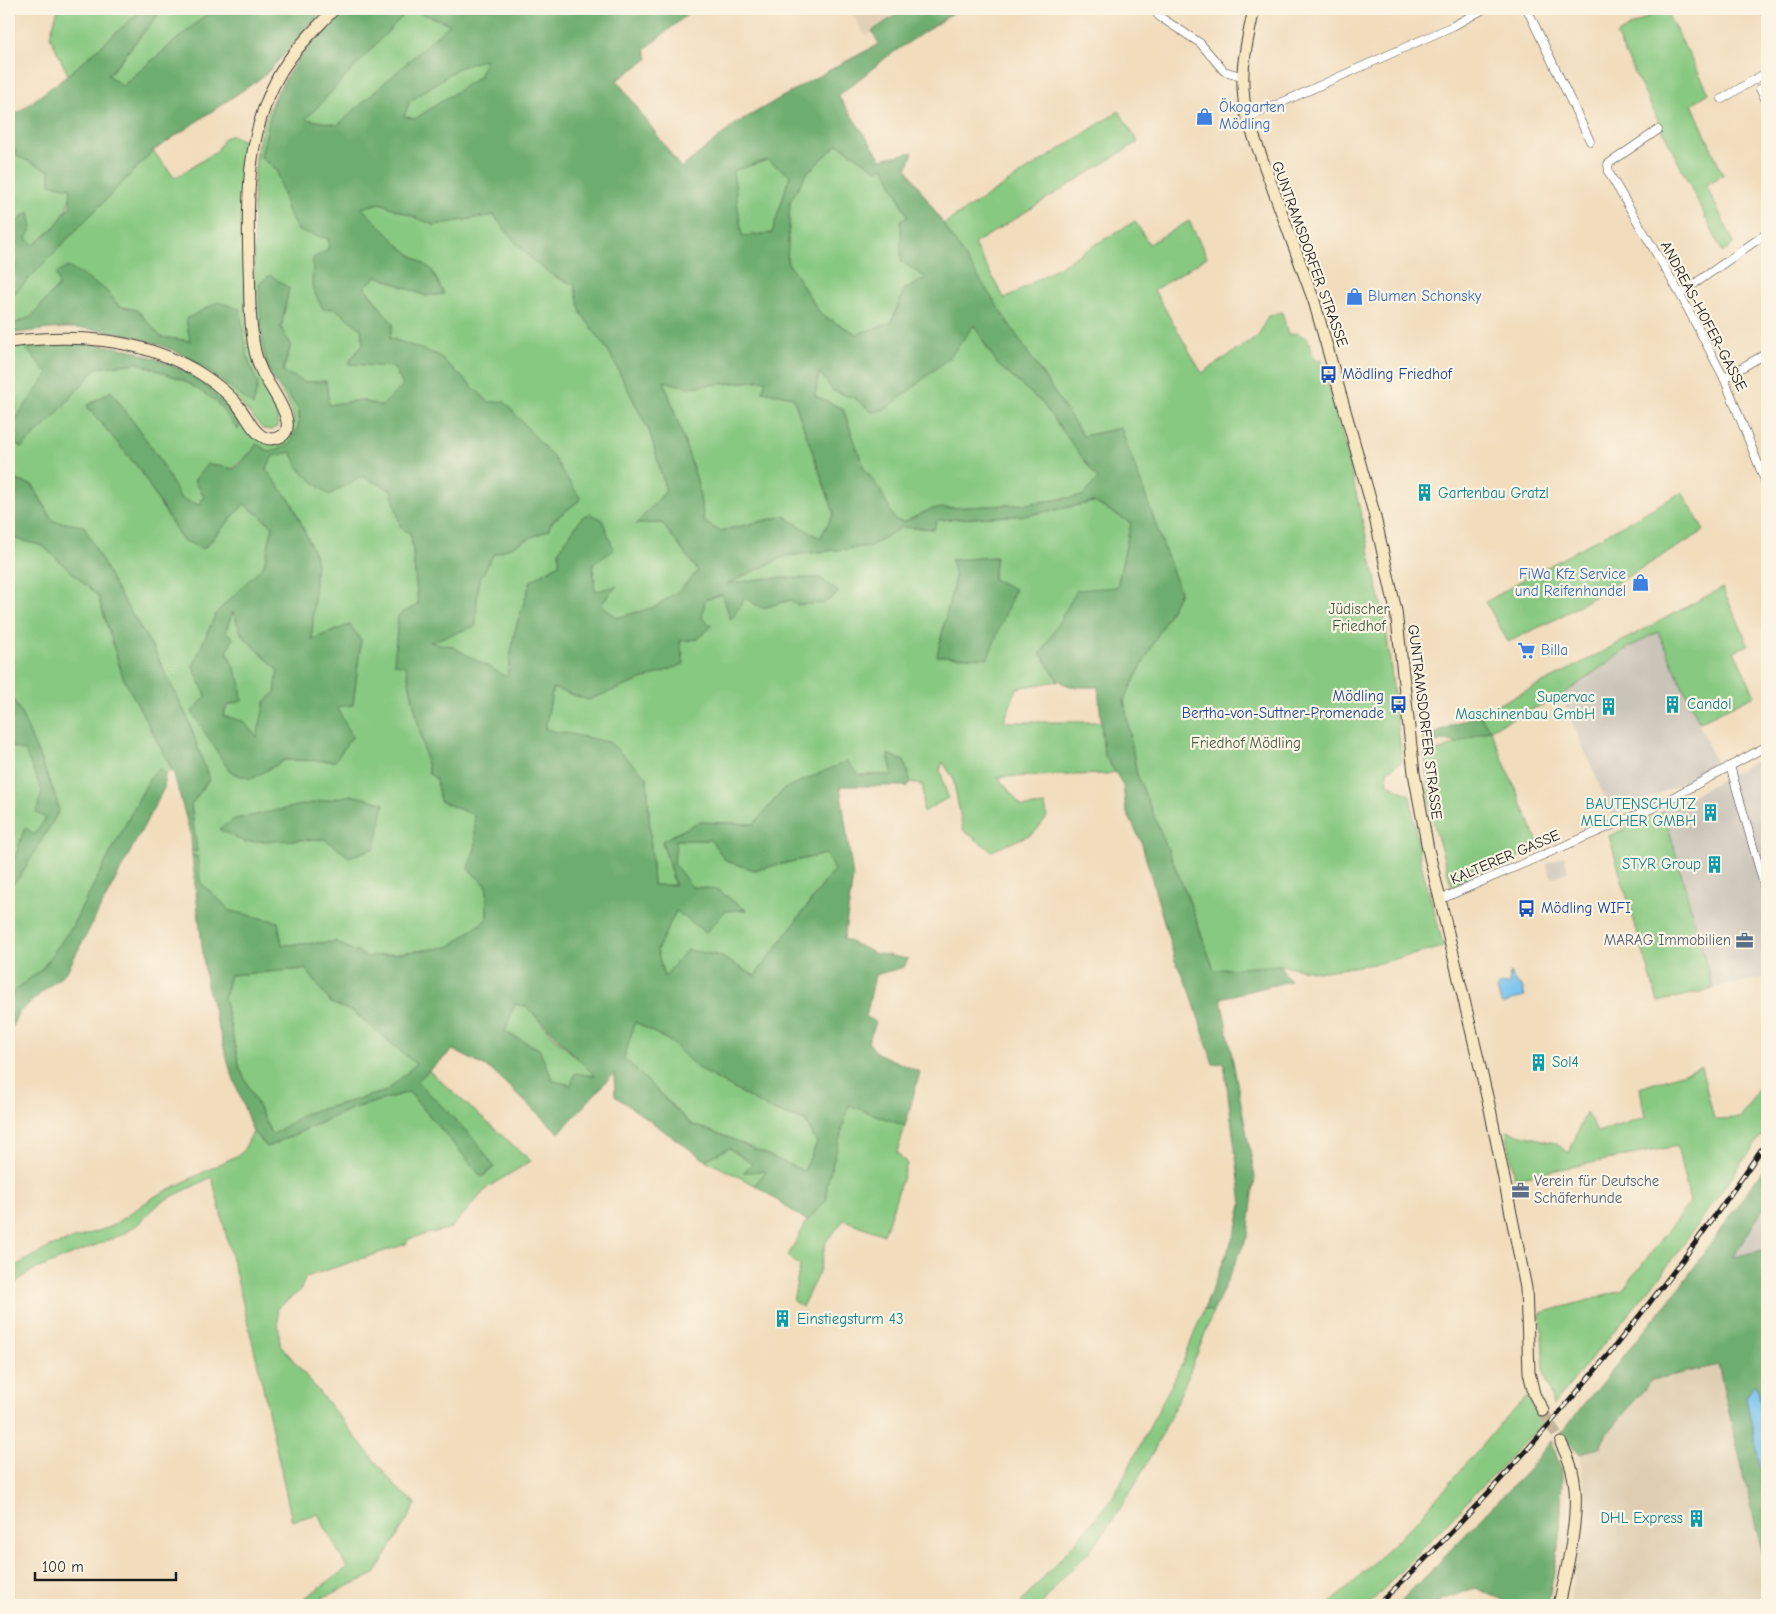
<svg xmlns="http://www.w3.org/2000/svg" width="1776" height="1614" viewBox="0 0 1776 1614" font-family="'Comic Neue',sans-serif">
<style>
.built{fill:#decdb1}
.industrial{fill:#cac3b8}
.green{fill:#88c982;stroke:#52724f;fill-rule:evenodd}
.forest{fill:#6ead70;stroke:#456446;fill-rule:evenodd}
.water{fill:#74c1ee;stroke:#486e85}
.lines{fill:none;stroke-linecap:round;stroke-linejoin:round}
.secondary-tunnel{stroke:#c6b69c;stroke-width:11;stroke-dasharray:11 5.5;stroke-linecap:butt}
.street-casing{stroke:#3c3934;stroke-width:9}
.secondary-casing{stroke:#3c3934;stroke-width:13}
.street{stroke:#fff;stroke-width:8}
.secondary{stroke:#f7e8c3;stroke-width:11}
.rail-casing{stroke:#1c1c1c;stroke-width:5}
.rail{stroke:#fcf5e5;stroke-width:3;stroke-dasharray:9;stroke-linecap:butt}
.labels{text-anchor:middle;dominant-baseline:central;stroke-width:4.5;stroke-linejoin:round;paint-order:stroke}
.shop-label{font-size:15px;fill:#366cbe;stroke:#fcf5e5;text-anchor:start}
.street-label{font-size:15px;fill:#1c1c1c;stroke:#fcf5e5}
.transit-label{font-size:15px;fill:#164399;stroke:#fcf5e5;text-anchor:start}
.culture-label{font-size:15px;fill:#0d838f;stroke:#fcf5e5;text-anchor:start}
.park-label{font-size:15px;fill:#425940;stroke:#fcf5e5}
.service-label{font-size:15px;fill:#4e5e75;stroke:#fcf5e5;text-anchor:end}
</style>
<rect width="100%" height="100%" fill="#fcf5e5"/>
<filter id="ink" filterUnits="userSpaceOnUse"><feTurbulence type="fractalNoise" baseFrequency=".02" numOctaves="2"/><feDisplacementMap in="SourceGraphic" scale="10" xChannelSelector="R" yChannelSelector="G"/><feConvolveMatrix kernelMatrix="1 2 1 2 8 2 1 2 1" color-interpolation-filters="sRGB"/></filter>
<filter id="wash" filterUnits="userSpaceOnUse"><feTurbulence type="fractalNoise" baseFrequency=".0096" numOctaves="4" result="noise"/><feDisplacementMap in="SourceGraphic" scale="20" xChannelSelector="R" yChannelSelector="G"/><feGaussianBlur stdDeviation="1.12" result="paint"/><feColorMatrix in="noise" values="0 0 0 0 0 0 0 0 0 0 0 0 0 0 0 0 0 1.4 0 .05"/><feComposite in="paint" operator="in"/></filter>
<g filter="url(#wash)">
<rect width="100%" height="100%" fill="#f1dcbc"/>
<g class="built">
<polygon points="848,9 905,9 866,36"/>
<polygon points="1718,1365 1767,1574 1767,1605 1569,1605 1584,1515 1584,1483 1580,1454 1600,1448 1606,1435 1652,1380"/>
</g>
<g class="industrial">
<polygon points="1659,631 1717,766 1613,816 1561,696 1628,648"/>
<polygon points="1767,755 1767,977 1713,989 1664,811"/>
<polygon points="1564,856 1568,871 1552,878 1546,864"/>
<polygon points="1767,1203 1767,1249 1733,1258"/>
</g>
<g class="green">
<polygon points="58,9 143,9 68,75 50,36"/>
<polygon points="163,9 213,9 122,86 108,76"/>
<polygon points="409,9 451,23 338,125 305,119"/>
<polygon points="1661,9 1665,9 1709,93 1692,104 1723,175 1706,185 1734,243 1723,253 1616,35"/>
<polygon points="486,58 480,76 415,119 404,116 410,101 458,68"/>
<path d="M275,96L261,157L277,170L287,210L329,239L328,250L336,309L361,329L363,344L348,363L394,367L403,385L382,406L360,400L328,405L326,381L304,382L283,371L291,345L281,328L289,288L261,322L269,369L299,410V428L288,446L270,452L253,450L204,496L200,506L181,499L157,455L111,391L87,406L140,470L163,509L204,549L244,504L273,526L264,565L216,613L193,666L206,696L230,772L251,779L285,760L335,761L337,706L353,705L361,640L350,625L312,639L316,557L292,503L266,470L273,455L291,452L301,471L362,476L391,490L401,528L411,534L418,604L406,667L429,773L436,778L440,801L474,815L476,846L468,869L487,886V919L449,947L367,957L336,942L282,945L278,922L231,911L200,882L197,856H192V851H197L191,805L209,779L187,717L153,648L117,590L53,521L33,485L18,481L9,471V436L21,448L52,419L96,368L138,363L183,380L217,401L237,429L240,421L198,378C210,385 219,392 229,402C243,416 252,439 272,445C285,440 294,433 293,418C292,400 267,378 261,358C251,322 254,282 254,245C254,213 252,178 258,146C261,128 267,112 275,96Z"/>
<polygon points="1119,111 1138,142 974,244 1005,299 1135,221 1149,244 1189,221 1207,257 1154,290 1202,373 1258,336 1268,316 1282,312 1288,335 1297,333 1308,339 1315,361 1321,360 1345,445 1385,620 1402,762 1387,771 1388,784 1410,795 1421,864 1444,947 1379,963 1318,972 1280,965 1214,970 1190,903 1137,775 1124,700 1180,592 1120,428 1083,436 942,225"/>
<path d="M9,135L17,156L50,171V184L71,188C69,217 55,227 34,245L26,238L29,212L9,227V213L15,207L9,210Z"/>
<polygon points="232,135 248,143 244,205 247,333 277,407 278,426 272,430 263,429 232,393 187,357 220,378 253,405 258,385 247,356 239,309 190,341 161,337 137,310 119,306 106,290 59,285 31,317 9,326 9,299 153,151 175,178 217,151 224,138"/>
<polygon points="838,144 877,170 884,166 908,217 927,278 904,290 891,323 857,334 821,315 787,261 790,201 806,174"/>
<polygon points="768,160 790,175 772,233 742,237 732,171"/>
<path d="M380,203L434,225L493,215C515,241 540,276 574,284L581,313L609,352L650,433L666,491L637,524L662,523L698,571L680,590L655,607L617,618L601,604L616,587L595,592L593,564H559L531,581L515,630L507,678L451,646L428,642L475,626L478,583L493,555L548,530L552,522L581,499L489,402L438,355L389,338L393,324L364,286L377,276L426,296L444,294L432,270L402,248L361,208Z"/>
<polygon points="974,325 997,364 1042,403 1099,478 1082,496 1026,504 931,509 904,522 894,520 880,490 864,468 843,409 815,396 819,371 833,391 855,398 872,412 950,357"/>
<polygon points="24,346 48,374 9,428 9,348"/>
<polygon points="664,380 686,387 767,380 763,391 793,397 834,513 820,539 784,516 720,531 704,522 697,480"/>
<polygon points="1682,492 1704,531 1558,618 1508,642 1486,602 1524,579 1525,574 1532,570 1536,573"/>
<path d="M1094,502L1131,523L1117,587L1041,654L1058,681L1017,688L1004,722H1101L1104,754L1115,772L1106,774L998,777L1022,807L1045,805L1047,817L1034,833L992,851L963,830L953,778L943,762L940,770L948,798L923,812V786L911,782L904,761L888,755L893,775H859L784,789L754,824L699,822L662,841L675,886L653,885L647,777L545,729L553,688L588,700L620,687L680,641L698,639L705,600L723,594L730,619L745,598L762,608L791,600L768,578L725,585L785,556L870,546L902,527L934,529L937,520L1029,515ZM996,557L993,579L937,656L955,577L952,560Z"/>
<polygon points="9,537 43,546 98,596 123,677 173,771 165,774 160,768 150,778 71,928 42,969 9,995 9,888 21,875 56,797 21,713 9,692"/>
<polygon points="1722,588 1749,645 1734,651 1755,695 1699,722 1658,632 1628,648 1561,696 1490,729 1540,847 1454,885 1451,884 1431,814 1425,757 1490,729 1478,714 1553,678"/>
<path d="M233,611L242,635L278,670L275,693L265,702L258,737L223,716L240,681C226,651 220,643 233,611Z"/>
<polygon points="9,746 25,751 43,791 37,813 47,818 33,836 25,827 9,876"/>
<polygon points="1664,811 1713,989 1658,1002 1609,836"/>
<polygon points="676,840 711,840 726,861 755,870 826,854 834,870 755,976 718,955 664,977 657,950 676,911 746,910 716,889 692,887 674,864"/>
<polygon points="306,969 331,1003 354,1012 416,1064 387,1091 304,1114 272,1135 240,1069 224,998 230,975"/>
<polygon points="514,1004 526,1006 552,1035 596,1076 571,1085 553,1081 539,1049 505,1032"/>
<polygon points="635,1022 671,1042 696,1067 767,1108 805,1121 817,1143 804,1171 727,1137 691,1124 624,1058"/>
<polygon points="1701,1067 1714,1119 1740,1118 1767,1075 1767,1128 1661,1275 1553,1405 1544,1372 1541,1313 1622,1291 1690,1202 1677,1146 1515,1178 1506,1131 1555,1143 1569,1153 1586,1112 1598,1132 1645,1117 1640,1088"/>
<polygon points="428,1070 531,1161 488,1187 451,1228 408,1239 406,1244 306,1277 300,1291 277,1308 280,1344 396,1487 416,1504 375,1574 321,1598 323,1605 303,1605 305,1598 347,1568 318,1514 292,1521 259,1369 212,1177 161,1202 138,1224 121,1235 29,1272 9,1288 9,1269 50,1247 110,1227 154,1197 242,1153 253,1132 267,1147 351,1109 409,1092 482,1177 494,1167 476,1141 416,1081"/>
<polygon points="849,1104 905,1126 897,1152 907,1164 884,1235 844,1220 826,1241 819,1272 802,1307 793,1301 800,1266 788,1256 807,1221 827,1199 827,1184"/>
<polygon points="729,1148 752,1164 744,1172 767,1171 755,1185 705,1160"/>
<path d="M1204,1309L1213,1312C1184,1390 1149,1473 1099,1539C1082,1563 1057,1579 1042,1605H1019L1086,1530L1110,1501L1121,1483L1183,1362Z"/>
<polygon points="1527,1396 1542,1424 1368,1605 1329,1605 1418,1520 1500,1424"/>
</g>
<g class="forest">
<polygon points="143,9 163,9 108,75 122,86 213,9 326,9 264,76 153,151 9,299 9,227 29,212 32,228 26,238 34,245 54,228 70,206 71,188 50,184 50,171 17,156 9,135 9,119 68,75"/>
<path d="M346,9H694L645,49L648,59L617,80L681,168L737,123L813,79L879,44L872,31L905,9H959L888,56L838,96L881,159L913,152L907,169L1083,436L1121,428L1180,592L1124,700L1137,775L1190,903L1214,970L1280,965L1290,981L1221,998L1255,1177L1248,1235L1213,1312L1204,1309L1237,1228L1242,1204L1224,1063L1213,1064L1189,988L1175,961L1141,841L1126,811L1123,785L1104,754L1098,687C1060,688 1061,686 1041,654L1077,590L1117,587L1131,523L1094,502L1029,515L937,520L934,529L902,527L870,546L785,556L727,584L768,578H820L839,592L825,603L797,605L791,600L762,608L745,598L731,620L722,594L705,600L702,618L712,626L698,639L680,641L684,664L588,700L553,688L545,729L609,742L647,777L653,885H675L662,841L699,822L754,824L784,789L847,761L859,775H893L888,754L904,761L911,782L907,786H840L853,877L844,939L874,953L908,959L904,967L875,975L866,1017L876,1023L868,1042L877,1053L920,1072L905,1126L849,1105L827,1184V1199L807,1221L755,1185L766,1171L743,1172L752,1164L729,1148L705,1160L615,1096L614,1073L559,1133L490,1069L453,1050L417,1081L476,1141L494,1167L482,1177L409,1092L351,1109L267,1147L253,1132L229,1066L206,982L192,856H197L200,882L231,911L278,922L282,945L336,942L367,957L449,947L487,919V886L468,869L476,846L474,815L440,801L436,779L429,774L406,667L394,663L398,616L418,604L411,534L401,528L391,490L362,476L329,495L301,471L291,452L273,456L266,470L292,503L316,557L312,639L350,625L361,640L353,705L337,707L352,737L335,761L285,760L251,779L230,772L192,712L206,696L193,666L216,613L264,565L273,526L244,504L203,549L182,540L140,470L87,406L111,391L157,455L181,499L200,505L204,496L194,481L207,464L235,469L253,450L256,444L270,452L288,446C317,402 285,404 269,369C261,351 260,305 259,284L270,275L289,288L281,328L291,344L283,371L304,382L326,381L329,405L360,400L382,406L403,385L394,367L348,364L363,344L361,329L336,309H323L312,287L313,258L328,250L329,239L298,231L287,210L277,170L261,157L275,96L301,53ZM409,9L450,24L338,125L306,119ZM485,59L480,76L415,119L404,116L410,101L458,68ZM838,144L877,170L884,167L908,217L901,219V261L926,278L904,290L891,323L857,334L821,315L787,261L790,201L806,174ZM767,160L790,175L772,233L742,236L733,171ZM380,203L434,225L494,215C515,241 540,276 574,284L581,313L609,352L650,433L666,491L636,524L662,523L698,571L680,590L655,607L617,618L601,604L617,586L595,591L593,564L614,550L602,519L590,514L582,517L559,551V564L531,581L515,630L507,677L451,646L430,642L476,626L478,583L493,555L548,530L552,522L581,499L553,457L504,401L489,402L438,355L390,338L393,324L364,287L377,276L426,296L444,294L432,270L402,248L362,208ZM974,325L997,364L1042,403L1098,479L1082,496L1026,504L931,509L904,522L895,520L880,490L864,468L843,409L815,396L819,372L833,391L855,398L872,412L888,408L950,357ZM766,380L762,391L793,397L834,513L820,538L784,516L720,531L704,522L697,480L664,381L686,387ZM233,612L242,635L278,670L275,693L265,702L257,737L243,721L223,716L226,706L242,701L240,681L227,652L233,638L225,631ZM676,840H711L726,861L755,870L826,854L834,870L755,976L718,955L687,950L664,977L657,950L676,911L706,933L725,911L746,910L716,889L692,887L674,864ZM306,969L331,1003L354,1012L416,1064L387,1091L304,1114L272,1135L240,1069L224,998L230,975ZM515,1004L526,1006L595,1076L575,1073L571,1085L553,1081L539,1049L505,1032ZM635,1022L671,1042L696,1067L767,1108L806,1121L817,1143L804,1171L727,1137L690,1124L624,1058Z"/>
<path d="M68,267L106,290L119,306L137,310L161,337L190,341L186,319L218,302L240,309L247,356L258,385L253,406C233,389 212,371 188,358C152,338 104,327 62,328C45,329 26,332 9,334V326L31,317L59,285L56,273Z"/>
<polygon points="46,343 92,343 132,350 167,363 198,378 240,422 238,430 216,401 183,380 138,363 96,368 52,419 21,448 9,436 9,428 48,374 24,346"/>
<polygon points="9,471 18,481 32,485 53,521 84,526 117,590 153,648 187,717 209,779 191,805 197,852 192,851 191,836 173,771 123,677 98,596 43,546 9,537"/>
<polygon points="996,557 993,579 1015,589 988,658 937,656 955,577 951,560"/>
<polygon points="9,692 21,713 56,797 59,811 21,875 9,888 9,876 25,827 34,835 46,818 36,813 42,791 25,751 9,746"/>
<polygon points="1478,714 1490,729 1456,744 1455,742 1441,741 1432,745 1435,753 1425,757 1423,738"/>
<polygon points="160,768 165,774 164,788 67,971 18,1013 9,1034 9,995 42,969 71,928 150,778"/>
<polygon points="351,795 384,803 375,848 349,857 325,839 244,842 219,829 235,819"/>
<polygon points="1767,1164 1767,1203 1733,1257 1767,1249 1767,1431 1756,1383 1746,1397 1767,1500 1767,1574 1718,1365 1652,1380 1606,1435 1600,1448 1580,1454 1560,1434 1680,1287"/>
<polygon points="1552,1440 1562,1476 1560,1539 1548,1605 1514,1605 1476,1588 1442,1600 1436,1605 1397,1605 1526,1472"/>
</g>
<g class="water">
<polygon points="1510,973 1517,984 1522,986 1525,997 1511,1000 1504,1005 1501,1003 1497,990 1498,985 1509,984"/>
<polygon points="1756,1383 1767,1431 1767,1500 1746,1397"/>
</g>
</g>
<g filter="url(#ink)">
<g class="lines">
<polyline class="secondary-tunnel" points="1543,1411 1561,1443"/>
<defs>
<g id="street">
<polyline points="1153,9 1160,17 1200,43 1224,71 1241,76"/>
<polyline points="1527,9 1590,141"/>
<polyline points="1760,89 1767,102"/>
<polyline points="1722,99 1767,72"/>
<polyline points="1247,118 1453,26 1484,9"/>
<polyline points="1658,130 1608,164 1609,173 1680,294 1724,378 1767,486"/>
<polyline points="1680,294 1767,233"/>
<polyline points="1724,378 1767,353"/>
<polyline points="1730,766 1767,895"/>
<polyline points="1441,899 1655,807 1767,746"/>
</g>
<g id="secondary">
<path d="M1254,9C1245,51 1238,75 1247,118L1314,301L1374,513L1396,611L1414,773L1428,849L1490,1109L1526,1288L1529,1372L1534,1394L1543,1411"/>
<path d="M9,342C73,334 135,337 193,369C210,379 228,392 240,408C246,416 251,427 258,433C262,437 267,439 272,439C309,435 268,386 262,372C256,359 253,346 252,331C249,310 250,287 249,266C247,201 246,135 278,77C292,51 315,30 334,9"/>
<path d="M1559,1605C1567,1569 1581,1511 1573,1475C1571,1464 1566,1453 1561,1443"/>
</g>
</defs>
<use href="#street" class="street-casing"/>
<use href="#secondary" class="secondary-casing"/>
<use href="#street" class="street"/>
<use href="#secondary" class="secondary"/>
<defs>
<path id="rail" d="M1377,1605C1432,1555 1483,1500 1532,1444C1617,1348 1696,1247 1767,1141"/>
</defs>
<use href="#rail" class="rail-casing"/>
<use href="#rail" class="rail"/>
</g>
</g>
<defs>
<symbol id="shop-bare" viewBox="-9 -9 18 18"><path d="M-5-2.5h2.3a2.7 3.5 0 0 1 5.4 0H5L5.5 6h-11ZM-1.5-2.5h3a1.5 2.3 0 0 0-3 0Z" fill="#3f7fe0" stroke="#fcf5e5" stroke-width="2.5" paint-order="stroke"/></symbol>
<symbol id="bus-bare" viewBox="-9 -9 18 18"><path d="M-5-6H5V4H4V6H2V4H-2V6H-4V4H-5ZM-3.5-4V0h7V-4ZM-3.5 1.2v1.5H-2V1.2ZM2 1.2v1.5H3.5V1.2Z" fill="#1a4fb4" stroke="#fcf5e5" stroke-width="2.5" paint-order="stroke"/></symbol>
<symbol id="building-bare" viewBox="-9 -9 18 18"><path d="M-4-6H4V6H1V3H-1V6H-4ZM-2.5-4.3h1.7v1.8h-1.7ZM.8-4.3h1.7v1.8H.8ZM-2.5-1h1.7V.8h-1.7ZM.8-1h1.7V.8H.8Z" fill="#0f9aa8" stroke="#fcf5e5" stroke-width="2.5" paint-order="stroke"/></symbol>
<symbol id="supermarket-bare" viewBox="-9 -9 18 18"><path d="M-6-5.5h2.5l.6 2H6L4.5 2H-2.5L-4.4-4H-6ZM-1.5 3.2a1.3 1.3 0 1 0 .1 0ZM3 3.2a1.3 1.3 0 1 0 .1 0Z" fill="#3f7fe0" stroke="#fcf5e5" stroke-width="2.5" paint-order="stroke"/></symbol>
<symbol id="office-bare" viewBox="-9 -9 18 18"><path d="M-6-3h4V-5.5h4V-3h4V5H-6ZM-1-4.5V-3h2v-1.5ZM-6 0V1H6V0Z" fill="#5c6f8a" stroke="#fcf5e5" stroke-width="2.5" paint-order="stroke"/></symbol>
</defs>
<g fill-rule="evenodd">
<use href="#shop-bare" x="1192" y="104" width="25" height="25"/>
<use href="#shop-bare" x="1342" y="284" width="25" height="25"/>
<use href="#bus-bare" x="1316" y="362" width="25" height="25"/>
<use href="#building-bare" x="1412" y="480" width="25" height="25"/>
<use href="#shop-bare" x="1628" y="570" width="25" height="25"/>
<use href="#supermarket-bare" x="1514" y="638" width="25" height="25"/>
<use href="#building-bare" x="1660" y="692" width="25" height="25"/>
<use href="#bus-bare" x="1386" y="692" width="25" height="25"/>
<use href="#building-bare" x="1596" y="694" width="25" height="25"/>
<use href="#building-bare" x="1698" y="800" width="25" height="25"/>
<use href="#building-bare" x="1702" y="852" width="25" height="25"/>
<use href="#bus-bare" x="1514" y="896" width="25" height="25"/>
<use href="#office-bare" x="1732" y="928" width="25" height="25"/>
<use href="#building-bare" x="1526" y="1050" width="25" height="25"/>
<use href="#office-bare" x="1508" y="1178" width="25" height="25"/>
<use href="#building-bare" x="770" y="1306" width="25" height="25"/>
<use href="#building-bare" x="1684" y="1506" width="25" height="25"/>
</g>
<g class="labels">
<g class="shop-label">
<text x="1219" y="107">Ökogarten<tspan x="1219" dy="17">Mödling</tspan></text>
<text x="1368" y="296">Blumen Schonsky</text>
<text x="1626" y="574" text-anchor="end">FiWa Kfz Service<tspan x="1626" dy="17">und Reifenhandel</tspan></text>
<text x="1541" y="650">Billa</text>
</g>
<g class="street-label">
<text transform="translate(1310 254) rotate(70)">GUNTRAMSDORFER STRASSE</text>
<text transform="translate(1704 316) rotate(62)">ANDREAS-HOFER-GASSE</text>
<text transform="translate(1425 722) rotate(83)">GUNTRAMSDORFER STRASSE</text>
<text transform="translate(1505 857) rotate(-23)">KALTERER GASSE</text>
</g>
<g class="transit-label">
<text x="1342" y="374">Mödling Friedhof</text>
<text x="1384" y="696" text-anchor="end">Mödling<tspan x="1384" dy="17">Bertha-von-Suttner-Promenade</tspan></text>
<text x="1541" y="908">Mödling WIFI</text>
</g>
<g class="culture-label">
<text x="1438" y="493">Gartenbau Gratzl</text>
<text x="1595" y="697" text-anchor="end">Supervac<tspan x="1595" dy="17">Maschinenbau GmbH</tspan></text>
<text x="1687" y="704">Candol</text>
<text x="1696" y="804" text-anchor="end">BAUTENSCHUTZ<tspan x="1696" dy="17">MELCHER GMBH</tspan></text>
<text x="1701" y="864" text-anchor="end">STYR Group</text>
<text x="1552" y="1062">Sol4</text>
<text x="797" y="1319">Einstiegsturm 43</text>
<text x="1683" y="1518" text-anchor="end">DHL Express</text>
</g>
<g class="park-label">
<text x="1359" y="609">Jüdischer<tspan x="1359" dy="17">Friedhof</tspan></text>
<text x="1246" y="743">Friedhof Mödling</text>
</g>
<g class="service-label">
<text x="1731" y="940">MARAG Immobilien</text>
<text x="1534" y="1181" text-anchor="start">Verein für Deutsche<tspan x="1534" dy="17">Schäferhunde</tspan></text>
</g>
</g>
<rect width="1776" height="1614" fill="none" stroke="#fcf5e5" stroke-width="30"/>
<path d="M35 1572v8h141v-8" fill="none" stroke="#1c1c1c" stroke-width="2.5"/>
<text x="42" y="1572" font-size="15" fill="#1c1c1c" stroke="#fcf5e5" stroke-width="4" paint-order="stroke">100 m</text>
</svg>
